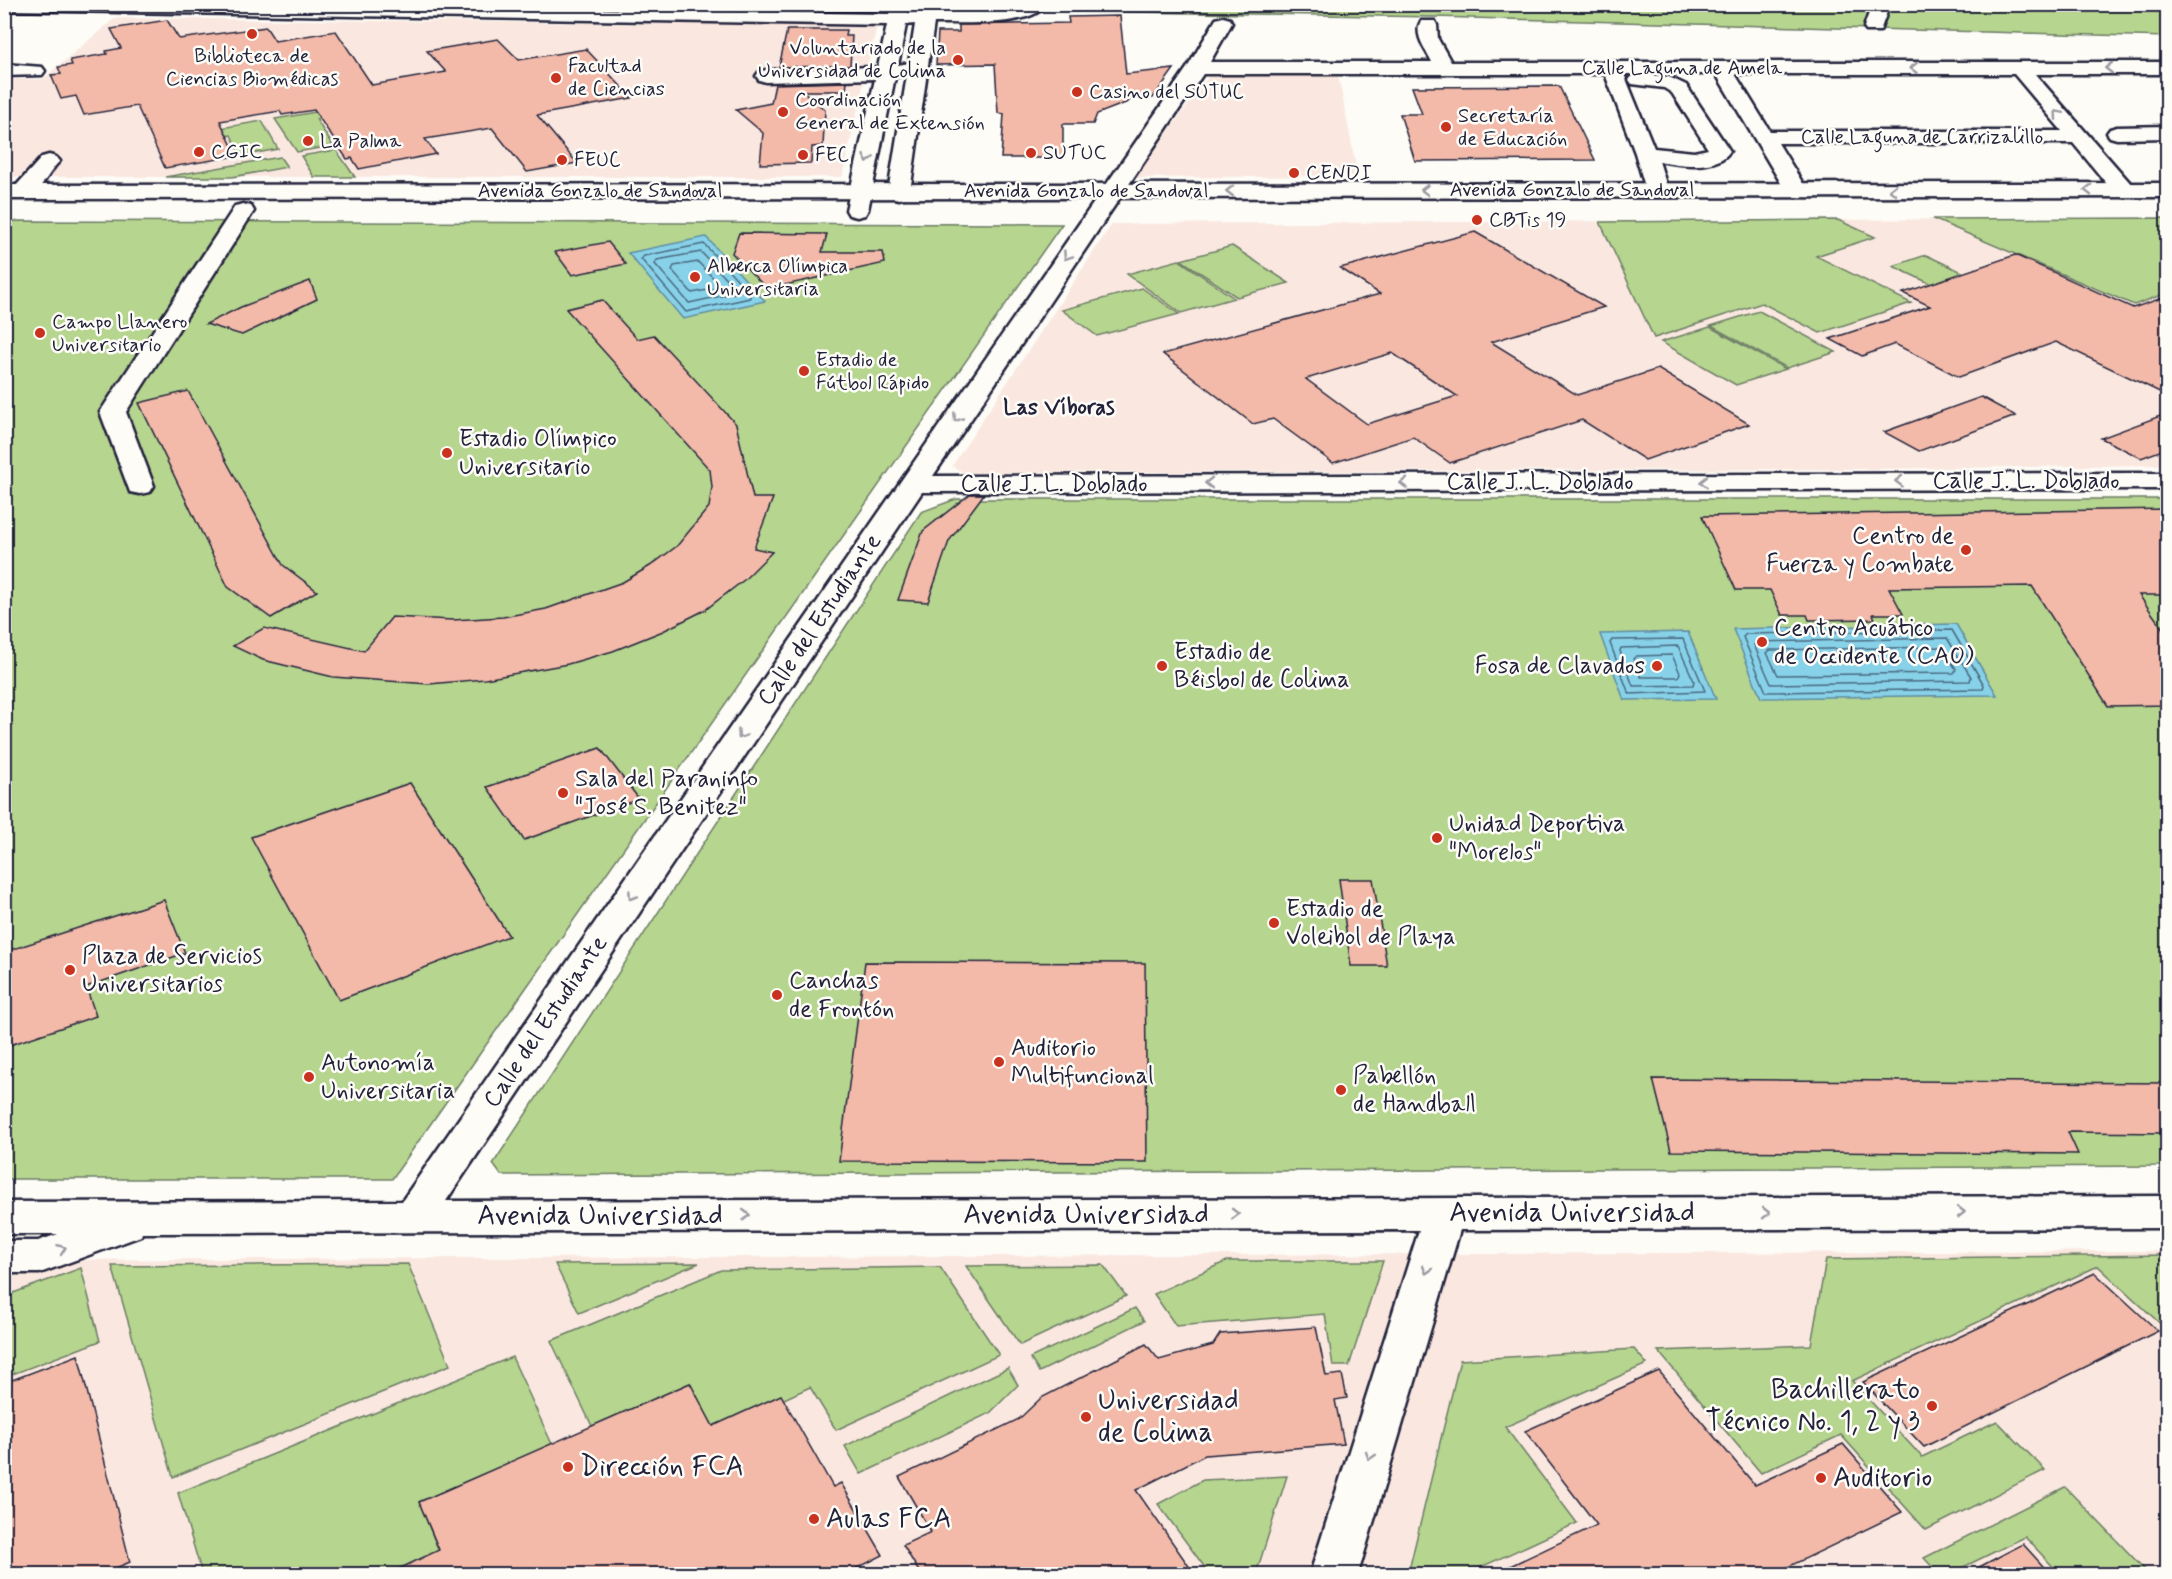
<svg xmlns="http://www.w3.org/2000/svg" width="2172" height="1579" viewBox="0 0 2172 1579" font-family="Mynerve,sans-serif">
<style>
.built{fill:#fae8e0}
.green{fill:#b6d58f;stroke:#6c7c65;stroke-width:1.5}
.water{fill:#87d2e8;stroke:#5f8ca3;stroke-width:1.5}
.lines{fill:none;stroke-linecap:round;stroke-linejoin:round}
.shore{stroke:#4a6880;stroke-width:1.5}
.building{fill:#f3baa9;stroke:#22223b;stroke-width:1.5;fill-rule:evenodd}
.minor-casing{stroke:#22223b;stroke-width:5}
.major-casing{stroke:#22223b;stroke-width:5}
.minor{fill:#fdfcf7;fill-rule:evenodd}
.major{fill:#fdfcf7;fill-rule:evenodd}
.oneway{stroke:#9a9aa2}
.poi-dot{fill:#c8321e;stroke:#fdfcf7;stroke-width:2}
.labels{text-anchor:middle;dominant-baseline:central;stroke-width:5;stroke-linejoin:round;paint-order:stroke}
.far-poi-label{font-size:20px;fill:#22223b;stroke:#fdfcf7;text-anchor:start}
.far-street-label{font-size:20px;fill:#22223b;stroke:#fdfcf7}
.far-neighbourhood-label{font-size:22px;font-weight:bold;fill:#22223b;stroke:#fdfcf7}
.poi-label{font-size:24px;fill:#22223b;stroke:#fdfcf7;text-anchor:start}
.street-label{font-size:24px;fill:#22223b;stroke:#fdfcf7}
.near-street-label{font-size:28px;fill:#22223b;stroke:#fdfcf7}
.near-poi-label{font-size:28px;fill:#22223b;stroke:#fdfcf7;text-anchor:start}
</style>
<rect width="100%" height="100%" fill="#fdfcf7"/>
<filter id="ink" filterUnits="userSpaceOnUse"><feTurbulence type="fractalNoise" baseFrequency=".0167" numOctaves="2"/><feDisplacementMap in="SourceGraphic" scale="12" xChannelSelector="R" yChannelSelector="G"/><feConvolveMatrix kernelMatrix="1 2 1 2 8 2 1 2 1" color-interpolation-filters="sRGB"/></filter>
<g filter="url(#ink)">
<g class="built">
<polygon points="115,18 877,26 842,177 5,177 4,79 43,79"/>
<polygon points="1210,75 1338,75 1358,176 1133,178"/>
<polygon points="2167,218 2167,465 1870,469 964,473 952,466 1112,224"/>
<polygon points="2167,1251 2167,1574 5,1574 4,1260"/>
</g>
<g class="green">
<polygon points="2167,4 2168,37 1435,17 1077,11 1076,5"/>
<polygon points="379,101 384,107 316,119 333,146 297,152 275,119"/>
<polygon points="262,121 278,149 241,156 231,135 159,147 155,139"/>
<polygon points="336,150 355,177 314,177 301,156"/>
<polygon points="280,157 287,167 232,177 165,177"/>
<polygon points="2167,218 2167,293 2134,305 1933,219"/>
<polygon points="1838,220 1875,237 1816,256 1911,303 1820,333 1762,303 1654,338 1600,222"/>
<polygon points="4,221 1062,224 392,1179 5,1179"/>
<polygon points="1232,246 1289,283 1237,297 1181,260"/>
<polygon points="1926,255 2041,309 2007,320 1893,266"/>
<polygon points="1179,260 1234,298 1181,313 1127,274"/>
<polygon points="1142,288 1179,314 1097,336 1062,310"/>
<polygon points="1759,311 1836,352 1787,368 1711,326"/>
<polygon points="1710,327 1786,369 1736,385 1661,342"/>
<polygon points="956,499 2167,499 2167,1166 501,1175 493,1164 921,512"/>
<polygon points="2167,1255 2167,1330 2098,1266 1852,1381 1922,1457 1997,1421 2045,1470 1926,1530 1841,1435 1761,1473 1658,1351 1811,1345 1826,1259"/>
<polygon points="1227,1261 1383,1261 1349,1366 1333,1366 1325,1314 1176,1326 1154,1294"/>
<polygon points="699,1263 579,1313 555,1264"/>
<polygon points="408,1264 450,1365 173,1477 112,1266"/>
<polygon points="1103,1265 1126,1296 1020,1345 966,1266"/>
<polygon points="940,1267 999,1355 836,1430 810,1387 715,1431 690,1383 592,1426 551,1341 721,1270"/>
<polygon points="81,1268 100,1341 5,1377 5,1296"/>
<polygon points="1135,1308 1144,1321 1039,1372 1030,1358"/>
<polygon points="1634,1349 1647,1364 1505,1427 1577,1523 1466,1574 1408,1574 1460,1360"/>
<polygon points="512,1357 552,1444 419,1502 441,1556 399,1574 202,1574 178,1493"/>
<polygon points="1008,1368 1018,1385 990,1413 861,1474 845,1446"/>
<polygon points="1287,1476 1256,1574 1197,1574 1206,1569 1158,1504 1203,1480"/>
<polygon points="2065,1487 2149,1574 2060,1574 2025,1537 1949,1574 1939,1574 1924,1558"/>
</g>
<g class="water">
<polygon points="706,237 765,301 683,319 628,253"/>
<polygon points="1956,624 1997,695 1761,698 1733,629"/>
<polygon points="1688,632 1716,699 1624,700 1600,634"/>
</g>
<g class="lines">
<g class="shore">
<polygon points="704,244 750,293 750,298 686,312 641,259 644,256"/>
<polygon points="701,252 736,289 735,293 689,303 655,264 657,260"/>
<polygon points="698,262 719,284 718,288 692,293 672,270 674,266"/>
<polygon points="1952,630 1984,685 1983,689 1766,692 1743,637 1746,634"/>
<polygon points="1947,638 1971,677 1970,681 1771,684 1754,645 1757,642"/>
<polygon points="1683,639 1705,691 1629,694 1610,643 1612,640"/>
<polygon points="1678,646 1694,681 1693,685 1633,686 1620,651 1621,648"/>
<polygon points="1942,647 1956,669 1954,673 1778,675 1767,653 1770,650"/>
<polygon points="1672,655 1680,673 1678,677 1641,677 1633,659 1636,656"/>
</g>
</g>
<g class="building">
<polygon points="1120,16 1126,74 1174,69 1153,98 1133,96 1128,102 1097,114 1093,124 1063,124 1063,158 1001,158 1004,114 998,113 995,64 936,65 938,32 959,32 959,25 1069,23 1068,17"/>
<polygon points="167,20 179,39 266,27 275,41 336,31 372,85 446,72 427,51 498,39 519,60 586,49 632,98 537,115 577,163 527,172 492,128 425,139 436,154 359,169 352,158 347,159 314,110 282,115 280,111 220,121 237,156 165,168 137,106 84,115 76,96 61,99 51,75 61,74 58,67 72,65 70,60 107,54 106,51 121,48 111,29"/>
<polygon points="787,30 846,30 845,36 852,36 850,66 779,67"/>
<polygon points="847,82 846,91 803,91 825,110 823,146 812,147 811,163 760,164 763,133 736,110 771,103 775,84"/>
<polygon points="1559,86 1595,160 1415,161 1400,114 1422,114 1412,87"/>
<path d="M1475,232L1604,307L1491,342L1577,395L1658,369L1749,424L1645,460L1582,420L1450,463L1413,437L1333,463L1273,419L1253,424L1163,354L1380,294L1340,268ZM1392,353L1457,396L1367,424L1306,379Z"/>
<polygon points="739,233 827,234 822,252 883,252 885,263 767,289 732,253"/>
<polygon points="608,242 626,264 572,275 555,252"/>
<polygon points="2015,255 2133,308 2168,296 2168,396 2056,342 1959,377 1895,344 1862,356 1830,339 1930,306 1903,293"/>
<polygon points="310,281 317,299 242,335 206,324 241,307"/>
<polygon points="602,300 637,339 654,335 736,424 753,498 773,498 754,548 772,552 744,580 705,610 663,631 613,651 568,664 485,679 429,684 333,677 263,660 233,646 264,628 364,651 392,617 453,620 503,617 546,609 623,582 650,566 677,546 709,507 712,487 710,470 566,309"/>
<polygon points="188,391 283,565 317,591 271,618 228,587 139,403"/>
<polygon points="1981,397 2016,416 1919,451 1884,432"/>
<polygon points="2168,413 2168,448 2141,458 2101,438"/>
<polygon points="970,494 984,494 949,541 928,602 898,600 923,531"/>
<polygon points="2168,509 2168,595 2139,595 2168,636 2168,705 2108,706 2032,586 1889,588 1903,614 1873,614 1875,619 1809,620 1807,615 1782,615 1770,590 1736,590 1702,516"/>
<polygon points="600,748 639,799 524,840 487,787"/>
<polygon points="410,783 509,936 339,1000 251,837"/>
<polygon points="1339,879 1373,879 1387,966 1351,966"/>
<polygon points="164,900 185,953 86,987 96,1016 4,1047 4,952"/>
<polygon points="865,962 1145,963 1147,1162 839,1161"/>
<polygon points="1653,1079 2168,1083 2168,1133 2068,1132 2078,1154 1671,1151"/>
<polygon points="2095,1273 2158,1331 1924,1447 1863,1382"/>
<polygon points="1316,1327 1326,1376 1342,1374 1347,1398 1335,1400 1344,1444 1205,1455 1136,1490 1195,1575 921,1575 903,1545 931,1532 899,1477 1019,1419 1041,1398 1146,1344 1159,1360 1213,1345 1220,1334"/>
<polygon points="78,1355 130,1562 99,1575 4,1575 4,1383"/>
<polygon points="1659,1371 1755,1485 1843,1444 1902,1512 1771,1575 1491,1575 1597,1525 1525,1431"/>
<polygon points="690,1383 713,1426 781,1395 833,1487 841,1483 883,1555 844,1575 386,1575 439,1550 419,1502"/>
<polygon points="2023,1544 2051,1575 1964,1575"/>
</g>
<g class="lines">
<defs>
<g id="minor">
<path d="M4,4H302L890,14L892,4H910L908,13C938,10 970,12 1001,10C1017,9 1031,4 1047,4C1029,29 962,22 934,23L910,192L907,197L899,199L891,197L888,192L907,75L895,77L868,210L865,215L857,217L849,215L846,210L875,79L766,82L759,80L756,76L759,72L766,70L878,67L887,25L4,10ZM915,24L909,63L898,65L906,25Z"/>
<polygon points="1872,4 1890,4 1880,31 1866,31 1864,27"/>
<path d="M1223,17L1230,19L1232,23L1210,62H1432C1426,50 1413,34 1421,21H1435L1437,25L1438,39L1451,62H2168V74H2035L2132,185L2135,190L2132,195L2124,197L2116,195L2073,143H1778L1807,190L1804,195L1796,197L1788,195L1716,74H1624L1654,148L1694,152L1708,149L1672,93L1664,88L1632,84L1629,80L1632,76L1639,74L1669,77L1686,85L1730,151C1717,171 1680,165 1659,161L1668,190L1665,195L1657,197L1649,195L1646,190L1635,153L1605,74H1203L933,476L2168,473V489L922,492L446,1201L2168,1196V1228L1460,1230L1358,1574H1310L1419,1230L142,1233L141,1236L40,1273H4V1241H38L58,1234H4V1202L402,1201L1187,68L1216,19ZM1735,74H2014L2062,131H1770Z"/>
<polygon points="4,64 42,67 45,71 42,75 4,76"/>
<polygon points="2168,126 2168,138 2117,139 2110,137 2107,133 2110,129 2117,127"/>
<path d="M49,155L56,157L60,161L56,165C45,179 35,201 15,197L12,192L15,187L42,157Z"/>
<polygon points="243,204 251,206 254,211 126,412 154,486 150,492 140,494 130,492 100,412 232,211 235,206"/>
</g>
<polygon id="major" points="2168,183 2168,197 4,199 4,185"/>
</defs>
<use href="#minor" class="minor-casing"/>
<use href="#major" class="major-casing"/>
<use href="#minor" class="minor"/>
<use href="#major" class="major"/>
</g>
<defs><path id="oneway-chevron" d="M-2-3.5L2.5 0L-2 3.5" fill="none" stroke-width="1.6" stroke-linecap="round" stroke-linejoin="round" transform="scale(1.5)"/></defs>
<g class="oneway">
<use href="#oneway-chevron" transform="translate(1914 68) rotate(-180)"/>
<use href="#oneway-chevron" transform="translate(2109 68) rotate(-180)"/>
<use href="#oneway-chevron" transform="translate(2058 114) rotate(-131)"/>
<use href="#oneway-chevron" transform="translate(868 159) rotate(102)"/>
<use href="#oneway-chevron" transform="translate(1425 190) rotate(180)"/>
<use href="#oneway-chevron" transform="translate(1893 190) rotate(180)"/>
<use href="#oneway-chevron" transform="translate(2088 190) rotate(180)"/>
<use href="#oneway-chevron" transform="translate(1230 191) rotate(180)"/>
<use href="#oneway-chevron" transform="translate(1067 256) rotate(124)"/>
<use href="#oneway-chevron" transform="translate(957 418) rotate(124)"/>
<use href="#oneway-chevron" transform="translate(1899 481) rotate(180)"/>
<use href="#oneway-chevron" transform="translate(1704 482) rotate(180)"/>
<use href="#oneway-chevron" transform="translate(1209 483) rotate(180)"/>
<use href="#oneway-chevron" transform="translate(1404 483) rotate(180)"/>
<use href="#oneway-chevron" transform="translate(741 735) rotate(124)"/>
<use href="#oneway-chevron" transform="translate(632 896) rotate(124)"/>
<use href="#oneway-chevron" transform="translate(1961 1212)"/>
<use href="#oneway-chevron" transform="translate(1766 1213)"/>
<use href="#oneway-chevron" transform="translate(1235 1214)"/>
<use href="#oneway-chevron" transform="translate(746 1215)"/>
<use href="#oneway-chevron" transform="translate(62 1249) rotate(-20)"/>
<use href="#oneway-chevron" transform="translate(1427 1270) rotate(107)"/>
<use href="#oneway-chevron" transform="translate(1370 1456) rotate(107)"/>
</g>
</g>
<g class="poi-dot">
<circle cx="252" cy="34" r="6"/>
<circle cx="958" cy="60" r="6"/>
<circle cx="556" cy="78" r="6"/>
<circle cx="1077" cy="92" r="6"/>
<circle cx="783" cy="112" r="6"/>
<circle cx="1446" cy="127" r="6"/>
<circle cx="308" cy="141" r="6"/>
<circle cx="199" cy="152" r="6"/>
<circle cx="1031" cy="153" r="6"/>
<circle cx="803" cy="155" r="6"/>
<circle cx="562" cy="160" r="6"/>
<circle cx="1294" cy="173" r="6"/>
<circle cx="1477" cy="220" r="6"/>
<circle cx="695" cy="277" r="6"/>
<circle cx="40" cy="333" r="6"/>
<circle cx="804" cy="371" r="6"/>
<circle cx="447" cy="453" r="6"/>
<circle cx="1966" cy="550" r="6"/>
<circle cx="1762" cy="642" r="6"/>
<circle cx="1162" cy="666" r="6"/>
<circle cx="1657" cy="666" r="6"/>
<circle cx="563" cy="793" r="6"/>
<circle cx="1437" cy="838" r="6"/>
<circle cx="1274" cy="923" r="6"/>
<circle cx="70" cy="970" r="6"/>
<circle cx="777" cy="995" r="6"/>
<circle cx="999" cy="1062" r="6"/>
<circle cx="309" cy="1077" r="6"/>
<circle cx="1341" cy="1090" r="6"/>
<circle cx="1932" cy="1406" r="6"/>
<circle cx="1086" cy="1417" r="6"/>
<circle cx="568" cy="1467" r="6"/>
<circle cx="1821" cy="1478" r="6"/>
<circle cx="814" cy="1519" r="6"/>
</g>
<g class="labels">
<g class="far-poi-label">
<text x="946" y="48" text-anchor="end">Voluntariado de la<tspan x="946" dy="23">Universidad de Colima</tspan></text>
<text x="252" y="56" text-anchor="middle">Biblioteca de<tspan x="252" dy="23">Ciencias Biomédicas</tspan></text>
<text x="568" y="66">Facultad<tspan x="568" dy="23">de Ciencias</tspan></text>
<text x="1089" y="92">Casino del SUTUC</text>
<text x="795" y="100">Coordinación<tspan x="795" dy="23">General de Extensión</tspan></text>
<text x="1458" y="116">Secretaría<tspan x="1458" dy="23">de Educación</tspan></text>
<text x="320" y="141">La Palma</text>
<text x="211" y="152">CGIC</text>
<text x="1043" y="153">SUTUC</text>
<text x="815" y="155">FEC</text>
<text x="574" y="160">FEUC</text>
<text x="1306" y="173">CENDI</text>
<text x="1489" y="220">CBTis 19</text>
<text x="707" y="266">Alberca Olímpica<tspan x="707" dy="23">Universitaria</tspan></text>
<text x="52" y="322">Campo Llanero<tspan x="52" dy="23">Universitario</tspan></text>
<text x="816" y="360">Estadio de<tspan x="816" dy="23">Fútbol Rápido</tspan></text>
</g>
<g class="far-street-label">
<text x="1682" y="68">Calle Laguna de Amela</text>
<text x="1922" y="137">Calle Laguna de Carrizalillo</text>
<text x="1572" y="190">Avenida Gonzalo de Sandoval</text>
<text x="600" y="191">Avenida Gonzalo de Sandoval</text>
<text x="1086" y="191">Avenida Gonzalo de Sandoval</text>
</g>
<g class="far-neighbourhood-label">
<text x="1059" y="408">Las Víboras</text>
</g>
<g class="poi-label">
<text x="459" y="439">Estadio Olímpico<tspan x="459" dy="28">Universitario</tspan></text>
<text x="1954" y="536" text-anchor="end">Centro de<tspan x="1954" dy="28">Fuerza y Combate</tspan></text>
<text x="1774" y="628">Centro Acuático<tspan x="1774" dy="28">de Occidente (CAO)</tspan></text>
<text x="1174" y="652">Estadio de<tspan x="1174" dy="28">Béisbol de Colima</tspan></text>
<text x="1645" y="666" text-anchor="end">Fosa de Clavados</text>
<text x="575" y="779">Sala del Paraninfo<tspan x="575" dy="28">"José S. Benitez"</tspan></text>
<text x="1449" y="824">Unidad Deportiva<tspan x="1449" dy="28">"Morelos"</tspan></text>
<text x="1286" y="909">Estadio de<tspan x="1286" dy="28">Voleibol de Playa</tspan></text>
<text x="82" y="956">Plaza de Servicios<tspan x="82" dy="28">Universitarios</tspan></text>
<text x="789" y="981">Canchas<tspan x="789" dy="28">de Frontón</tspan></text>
<text x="1011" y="1048">Auditorio<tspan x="1011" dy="28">Multifuncional</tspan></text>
<text x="321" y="1063">Autonomía<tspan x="321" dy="28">Universitaria</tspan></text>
<text x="1353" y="1076">Pabellón<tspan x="1353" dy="28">de Handball</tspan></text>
</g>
<g class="street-label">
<text x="2026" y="481">Calle J. L. Doblado</text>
<text x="1540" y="482">Calle J. L. Doblado</text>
<text x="1054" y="484">Calle J. L. Doblado</text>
<text transform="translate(820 620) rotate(-56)">Calle del Estudiante</text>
<text transform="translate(546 1022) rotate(-56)">Calle del Estudiante</text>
</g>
<g class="near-street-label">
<text x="1572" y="1213">Avenida Universidad</text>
<text x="1086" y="1215">Avenida Universidad</text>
<text x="600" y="1216">Avenida Universidad</text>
</g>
<g class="near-poi-label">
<text x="1920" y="1390" text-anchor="end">Bachillerato<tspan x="1920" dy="32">Técnico No. 1, 2 y 3</tspan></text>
<text x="1098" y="1401">Universidad<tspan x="1098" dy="32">de Colima</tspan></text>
<text x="580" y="1467">Dirección FCA</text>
<text x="1833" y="1478">Auditorio</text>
<text x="826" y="1519">Aulas FCA</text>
</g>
</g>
<rect width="2172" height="1579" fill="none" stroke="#fdfcf7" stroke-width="24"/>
<rect x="12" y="12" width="2148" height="1555" fill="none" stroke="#22223b" stroke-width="2" filter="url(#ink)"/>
</svg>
